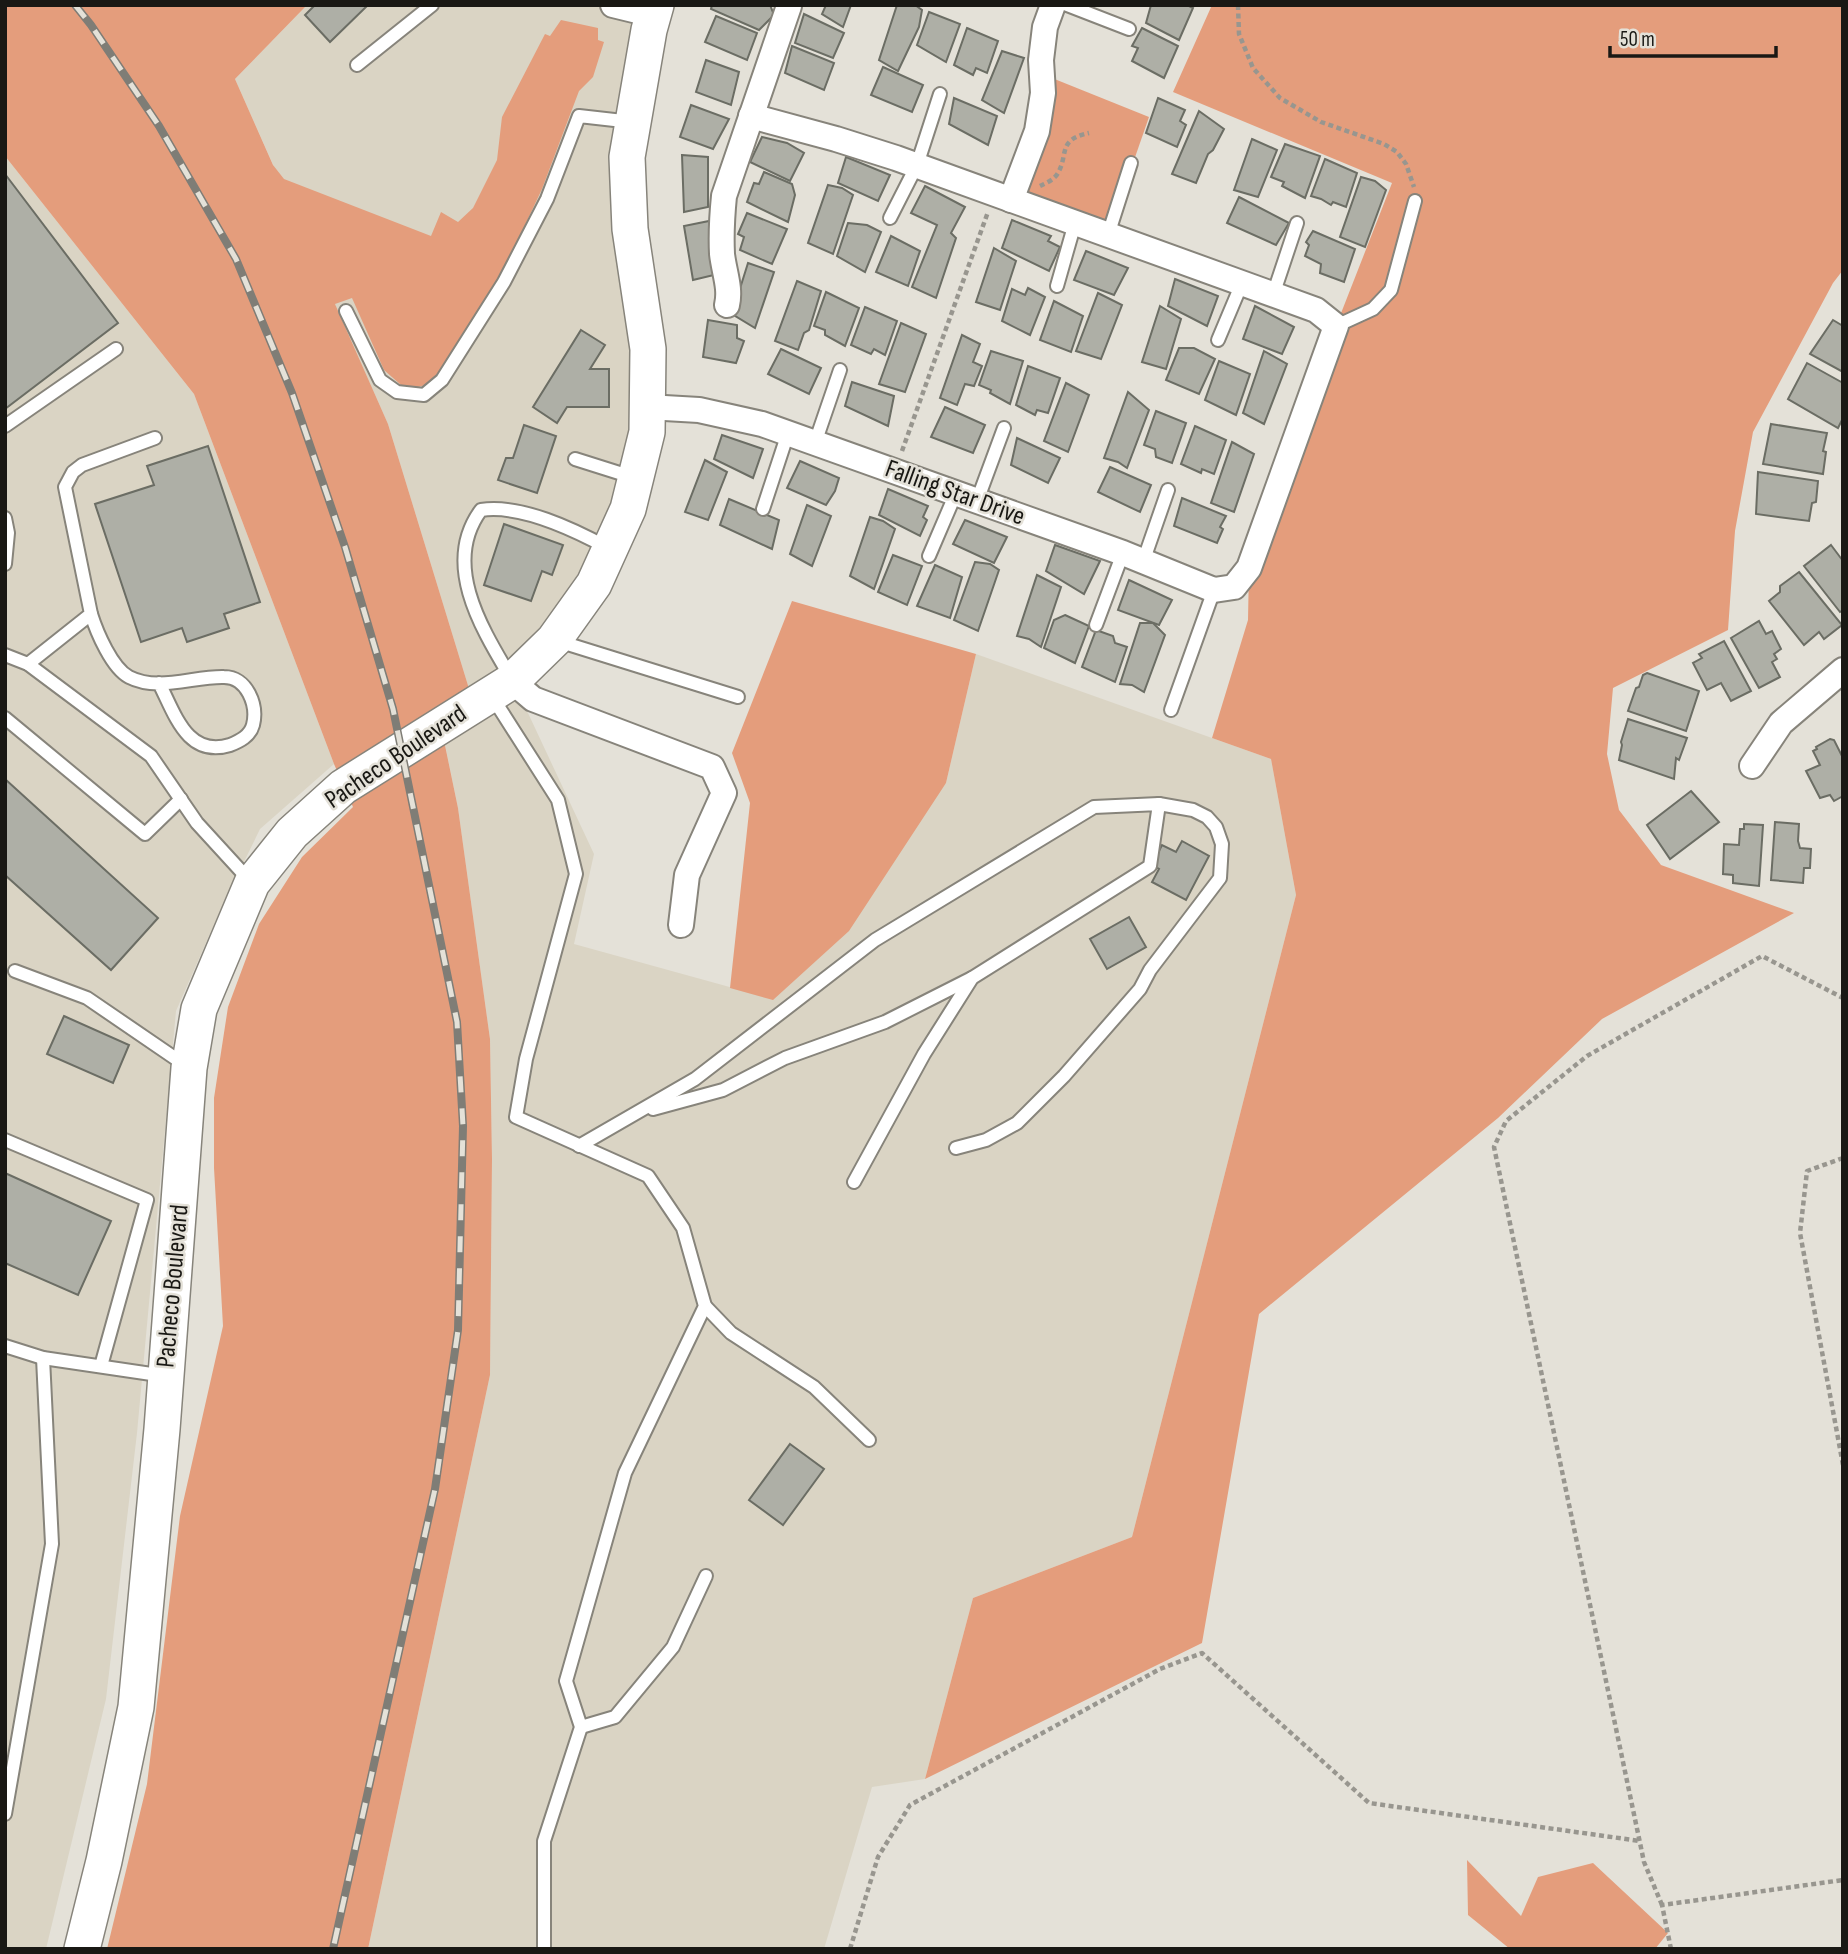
<svg xmlns="http://www.w3.org/2000/svg" width="1848" height="1954" viewBox="0 0 1848 1954" font-family="'Sofia Sans Condensed',sans-serif">
<style>
.built{fill:#dad4c4}
.green{fill:#e49d7c}
.building{fill:#aeafa6;stroke:#6b6d64;stroke-width:2}
.lines{fill:none;stroke-linecap:round;stroke-linejoin:round}
.service-casing{stroke:#87847b;stroke-width:16}
.minor-casing{stroke:#87847b;stroke-width:28}
.secondary-casing{stroke:#87847b;stroke-width:38}
.path{stroke:#98968f;stroke-width:4.5;stroke-dasharray:5 3.5;stroke-linecap:butt}
.service{stroke:#fff;stroke-width:12}
.minor{stroke:#fff;stroke-width:24}
.secondary{stroke:#fff;stroke-width:35}
.rail-casing{stroke:#7f7d76;stroke-width:8}
.rail{stroke:#e4e1d8;stroke-width:5;stroke-dasharray:16;stroke-linecap:butt}
.labels{text-anchor:middle;dominant-baseline:central;stroke-width:5;stroke-linejoin:round;paint-order:stroke}
.street-label{font-size:26px;fill:#191814;stroke:#e4e1d8}
</style>
<rect width="100%" height="100%" fill="#e4e1d8"/>
<g class="built">
<polygon points="307,5 656,5 627,157 648,349 628,509 513,681 594,854 574,944 773,999 946,783 976,654 1271,759 1296,895 1132,1537 973,1598 925,1779 872,1787 824,1949 368,1949 490,1375 492,1159 490,1039 458,808 441,725 474,705 388,424 235,79"/>
<polygon points="5,156 194,394 334,764 260,829 220,911 176,1011 137,1433 106,1699 46,1949 5,1949"/>
</g>
<g class="green">
<polygon points="5,5 307,5 235,79 273,165 284,179 431,236 441,212 458,222 473,208 497,160 502,117 545,34 550,36 561,20 598,28 598,40 604,42 593,77 579,91 542,189 496,287 446,365 430,384 414,388 401,385 384,370 352,298 335,304 388,424 474,705 441,726 458,808 490,1039 492,1159 490,1375 368,1949 107,1949 147,1784 180,1516 223,1326 214,1168 214,1098 228,1007 259,924 302,857 353,807 334,764 194,394 5,156"/>
<polygon points="1212,5 1843,5 1843,270 1833,283 1753,432 1735,531 1728,630 1613,688 1607,754 1619,810 1661,865 1794,913 1602,1019 1498,1118 1259,1314 1202,1643 925,1779 973,1598 1132,1537 1296,895 1271,759 1212,738 1248,620 1249,568 1336,326 1392,183 1173,92"/>
<polygon points="1042,74 1149,117 1108,235 1011,200"/>
<polygon points="792,601 976,654 946,783 849,931 773,1000 730,988 750,803 732,753"/>
<polygon points="1467,1860 1521,1916 1538,1877 1593,1863 1668,1933 1655,1949 1510,1949 1468,1915"/>
</g>
<g class="building">
<polygon points="315,5 368,5 330,42 305,15"/>
<polygon points="712,5 770,5 774,15 759,30 711,9"/>
<polygon points="826,5 851,5 843,27 822,14"/>
<polygon points="897,5 915,5 922,10 919,27 898,71 879,60"/>
<polygon points="1151,5 1187,5 1193,8 1179,40 1146,23"/>
<polygon points="929,12 960,24 946,62 917,45"/>
<polygon points="804,14 844,33 833,58 795,43"/>
<polygon points="716,16 757,33 747,60 705,42"/>
<polygon points="967,28 998,41 987,73 976,68 973,75 954,65"/>
<polygon points="1142,28 1178,46 1164,78 1132,61 1138,48 1132,46"/>
<polygon points="792,46 834,63 824,90 785,73"/>
<polygon points="1002,51 1024,58 1004,113 982,100"/>
<polygon points="706,60 739,72 731,105 696,92"/>
<polygon points="883,67 923,85 912,112 871,95"/>
<polygon points="954,98 997,116 988,145 949,124"/>
<polygon points="1158,98 1185,110 1180,121 1186,125 1177,147 1146,133"/>
<polygon points="691,105 729,119 713,149 680,137"/>
<polygon points="1199,111 1224,129 1213,150 1208,154 1196,183 1172,174"/>
<polygon points="762,137 787,143 804,153 790,181 750,162"/>
<polygon points="1252,139 1277,150 1258,197 1234,190"/>
<polygon points="1285,144 1320,156 1305,198 1282,186 1284,182 1271,177"/>
<polygon points="682,155 708,157 708,207 684,212"/>
<polygon points="846,157 890,175 878,201 838,183"/>
<polygon points="1325,159 1357,173 1346,207 1333,202 1331,205 1321,199 1311,196"/>
<polygon points="764,172 792,184 795,195 788,222 747,202 754,183 759,184"/>
<polygon points="5,174 118,323 5,409"/>
<polygon points="1361,177 1375,181 1386,190 1365,247 1340,237"/>
<polygon points="828,185 842,188 853,195 833,254 808,243"/>
<polygon points="925,186 965,207 951,233 956,238 936,298 912,287 937,225 911,213"/>
<polygon points="1239,197 1289,223 1276,245 1227,223"/>
<polygon points="747,213 787,229 772,264 740,250 744,237 738,234"/>
<polygon points="1012,220 1051,236 1048,241 1060,247 1049,271 1002,248"/>
<polygon points="709,221 718,274 693,280 684,226"/>
<polygon points="848,223 867,225 881,232 865,272 837,256"/>
<polygon points="1313,231 1355,249 1344,282 1320,273 1321,264 1305,256 1309,245 1306,242"/>
<polygon points="891,236 920,251 908,286 876,272"/>
<polygon points="994,248 1016,261 1000,310 976,302"/>
<polygon points="1086,251 1128,268 1114,295 1074,280"/>
<polygon points="748,263 774,272 755,328 732,314"/>
<polygon points="1175,279 1218,296 1207,326 1168,306"/>
<polygon points="797,281 821,291 809,330 804,333 798,350 775,341"/>
<polygon points="1028,288 1045,297 1030,335 1002,321 1012,289 1025,295"/>
<polygon points="826,292 859,308 845,346 825,335 825,330 814,326"/>
<polygon points="1098,293 1122,305 1101,359 1076,351"/>
<polygon points="1054,301 1083,316 1071,352 1040,340"/>
<polygon points="1160,306 1181,319 1166,369 1142,362"/>
<polygon points="1255,306 1294,327 1282,354 1243,339"/>
<polygon points="865,307 897,321 885,355 874,349 871,354 851,345"/>
<polygon points="708,320 737,325 737,338 744,341 736,363 703,357"/>
<polygon points="1833,320 1843,326 1843,372 1810,354"/>
<polygon points="901,323 926,334 905,392 879,384"/>
<polygon points="581,330 605,345 590,369 609,369 609,407 567,407 557,423 533,407"/>
<polygon points="962,335 980,344 973,362 982,366 974,386 965,384 957,405 940,398"/>
<polygon points="1179,348 1194,348 1215,359 1199,394 1166,380"/>
<polygon points="781,349 821,368 809,394 768,374"/>
<polygon points="991,351 1023,361 1010,404 990,393 991,390 979,385"/>
<polygon points="1264,351 1287,364 1264,424 1243,413"/>
<polygon points="1219,361 1250,374 1236,415 1205,400"/>
<polygon points="1807,363 1843,383 1843,418 1838,428 1788,399"/>
<polygon points="1028,366 1060,378 1048,413 1037,410 1035,415 1016,405"/>
<polygon points="852,382 894,396 888,426 845,406"/>
<polygon points="1066,383 1089,395 1068,452 1044,441"/>
<polygon points="1128,392 1149,410 1127,468 1118,462 1104,458"/>
<polygon points="945,407 985,425 973,453 931,437"/>
<polygon points="1156,411 1186,423 1172,463 1156,457 1155,449 1144,445"/>
<polygon points="1771,424 1827,433 1823,451 1826,452 1823,474 1763,464"/>
<polygon points="524,425 556,436 537,493 498,480 506,458 513,458"/>
<polygon points="1195,426 1226,440 1214,474 1202,469 1201,473 1181,464"/>
<polygon points="722,435 763,449 753,478 714,459"/>
<polygon points="1017,438 1060,458 1048,483 1011,465"/>
<polygon points="1232,442 1254,454 1234,512 1211,503"/>
<polygon points="208,446 260,602 224,614 229,628 187,642 182,628 141,642 95,504 154,485 147,466"/>
<polygon points="705,460 727,472 708,520 685,512"/>
<polygon points="800,461 839,478 835,491 826,505 787,488"/>
<polygon points="1110,467 1151,485 1140,512 1098,492"/>
<polygon points="1758,472 1818,481 1816,502 1812,503 1809,521 1756,514"/>
<polygon points="888,489 928,506 923,517 927,520 920,536 879,515"/>
<polygon points="1182,498 1226,516 1220,527 1223,529 1217,543 1174,526"/>
<polygon points="729,499 779,520 772,549 720,525"/>
<polygon points="807,505 831,516 812,566 790,554"/>
<polygon points="870,517 883,521 895,529 874,589 850,576"/>
<polygon points="965,520 1007,537 994,563 953,544"/>
<polygon points="504,524 563,545 552,575 542,571 531,601 484,585"/>
<polygon points="1055,545 1100,561 1084,594 1046,571"/>
<polygon points="1831,545 1843,561 1843,610 1840,612 1804,566"/>
<polygon points="893,555 922,566 907,605 878,592"/>
<polygon points="975,562 990,564 999,570 978,631 954,620"/>
<polygon points="935,565 962,577 950,618 917,606"/>
<polygon points="1799,572 1842,625 1824,639 1819,632 1804,645 1769,601 1780,592 1780,586"/>
<polygon points="1037,575 1061,587 1041,647 1029,639 1017,636"/>
<polygon points="1129,580 1172,600 1159,625 1118,610"/>
<polygon points="1065,615 1089,626 1075,663 1044,648 1054,620"/>
<polygon points="1759,621 1766,634 1772,631 1781,649 1774,654 1777,659 1772,662 1780,677 1759,688 1731,638"/>
<polygon points="1140,623 1153,623 1165,635 1144,692 1132,685 1120,684"/>
<polygon points="1096,630 1113,636 1115,643 1127,647 1115,682 1082,667"/>
<polygon points="1724,641 1751,691 1731,701 1721,683 1707,690 1693,663 1702,658 1699,654"/>
<polygon points="1647,673 1699,691 1686,731 1628,711 1636,688 1639,687 1643,675"/>
<polygon points="1628,719 1687,738 1679,760 1676,758 1674,779 1619,760 1622,745 1621,742"/>
<polygon points="1830,739 1834,740 1843,758 1843,796 1834,801 1830,795 1820,798 1806,771 1820,765 1813,751 1817,749 1816,747"/>
<polygon points="5,779 158,918 111,970 5,875"/>
<polygon points="1691,791 1719,822 1670,859 1647,825"/>
<polygon points="1775,822 1799,824 1798,841 1800,848 1811,849 1810,868 1804,868 1803,883 1771,880"/>
<polygon points="1744,824 1763,825 1759,886 1733,883 1733,875 1723,874 1724,844 1739,845 1740,829 1744,829"/>
<polygon points="1182,841 1209,856 1186,900 1152,882 1159,869 1152,865 1162,845 1176,852"/>
<polygon points="1129,917 1146,947 1107,969 1090,939"/>
<polygon points="64,1016 129,1045 113,1083 47,1054"/>
<polygon points="5,1173 111,1221 78,1295 5,1263"/>
<polygon points="790,1444 824,1469 783,1525 749,1500"/>
</g>
<g class="lines">
<defs>
<g id="service">
<polyline points="1067,5 1129,29"/>
<polyline points="357,65 432,5"/>
<polyline points="890,218 917,165 940,94"/>
<polyline points="1108,235 1131,163"/>
<polyline points="1057,286 1075,223"/>
<polyline points="1273,295 1297,223"/>
<polyline points="346,311 380,380 397,392 424,395 442,380 504,282 547,199 579,116 632,122"/>
<polyline points="1336,326 1373,309 1391,290 1415,201"/>
<polyline points="1218,340 1242,283"/>
<polyline points="5,426 116,349"/>
<polyline points="815,443 840,370"/>
<polyline points="575,459 632,477"/>
<polyline points="977,501 1004,428"/>
<polyline points="763,509 788,433"/>
<polyline points="5,518 8,533 5,564"/>
<polyline points="929,556 956,493"/>
<polyline points="1143,562 1168,490"/>
<path d="M91,614C97,633 112,668 129,677C158,692 194,676 224,677C247,677 258,705 253,725C250,736 240,741 230,745C187,758 175,714 159,683"/>
<polyline points="1096,625 1123,553"/>
<polyline points="558,641 738,697"/>
<polyline points="5,655 28,664 151,756 197,823 251,882"/>
<polyline points="28,664 91,614 65,487 73,472 82,465 155,438"/>
<path d="M511,678C482,629 441,564 481,510C521,504 573,529 608,548"/>
<polyline points="491,695 558,800 576,874 526,1059 516,1117 648,1176 683,1228 705,1306 625,1473 566,1681 581,1727 544,1841 544,1949"/>
<polyline points="1171,710 1214,590"/>
<polyline points="5,718 145,834 181,799"/>
<polyline points="15,971 87,998 185,1065"/>
<polyline points="653,1109 723,1090 785,1058 885,1022 972,978"/>
<polyline points="5,1140 147,1200 101,1366"/>
<polyline points="579,1146 695,1079 875,940 1094,807 1159,804 1150,866 972,978 924,1054 854,1182"/>
<polyline points="956,1148 986,1140 1017,1123 1064,1076 1140,989 1150,970 1220,878 1222,844 1216,827 1207,817 1193,810 1159,804"/>
<polyline points="705,1306 731,1333 814,1387 869,1440"/>
<polyline points="5,1346 43,1358 165,1376"/>
<polyline points="581,1727 615,1717 673,1647 706,1576"/>
<polyline points="5,1814 52,1544 43,1358"/>
</g>
<g id="minor">
<polyline points="613,5 654,15"/>
<polyline points="1011,200 1037,131 1043,93 1041,60 1045,27 1053,5"/>
<path d="M727,305C731,288 724,272 722,254C721,234 722,216 724,196L789,6"/>
<polyline points="647,407 699,410 762,424 1123,553 1214,590 1234,587 1249,568 1336,326 1316,310 896,158 836,139 751,116"/>
<polyline points="512,681 533,699 712,767 724,793 687,875 681,925"/>
<polyline points="1752,766 1781,723 1843,670"/>
</g>
<polyline id="secondary" points="82,1949 104,1861 136,1707 162,1429 189,1068 199,1009 252,883 292,833 343,787 512,681 554,640 594,584 628,509 647,432 648,349 630,229 627,157 649,30 656,5"/>
</defs>
<use href="#service" class="service-casing"/>
<use href="#minor" class="minor-casing"/>
<use href="#secondary" class="secondary-casing"/>
<g class="path">
<polyline points="1238,5 1239,34 1253,68 1280,98 1321,122 1384,144 1397,152 1406,164 1414,187"/>
<path d="M1040,186C1046,183 1054,180 1058,173C1069,153 1057,140 1089,133"/>
<polyline points="902,451 988,212"/>
<polyline points="1843,1158 1807,1171 1800,1233 1843,1465"/>
<polyline points="1662,1905 1644,1862 1494,1147 1506,1121 1587,1056 1762,956 1843,998"/>
<polyline points="850,1949 878,1857 910,1805 1160,1669 1202,1653 1369,1803 1640,1841"/>
<polyline points="1671,1949 1662,1905 1843,1880"/>
</g>
<use href="#service" class="service"/>
<use href="#minor" class="minor"/>
<use href="#secondary" class="secondary"/>
<defs>
<polyline id="rail" points="75,5 91,25 159,126 236,259 292,393 345,547 393,709 457,1022 463,1126 458,1330 435,1489 333,1949"/>
</defs>
<use href="#rail" class="rail-casing"/>
<use href="#rail" class="rail"/>
</g>
<g class="labels">
<g class="street-label">
<text transform="translate(955 493) rotate(20)">Falling Star Drive</text>
<text transform="translate(396 757) rotate(-34)">Pacheco Boulevard</text>
<text transform="translate(173 1286) rotate(-85)">Pacheco Boulevard</text>
</g>
</g>
<rect width="1848" height="1954" fill="none" stroke="#191814" stroke-width="14"/>
<path d="M1610 46v10h166v-10" fill="none" stroke="#191814" stroke-width="3.5"/>
<text x="1620" y="46" font-size="21" fill="#191814" stroke="#e4e1d8" stroke-width="5" paint-order="stroke">50 m</text>
</svg>
